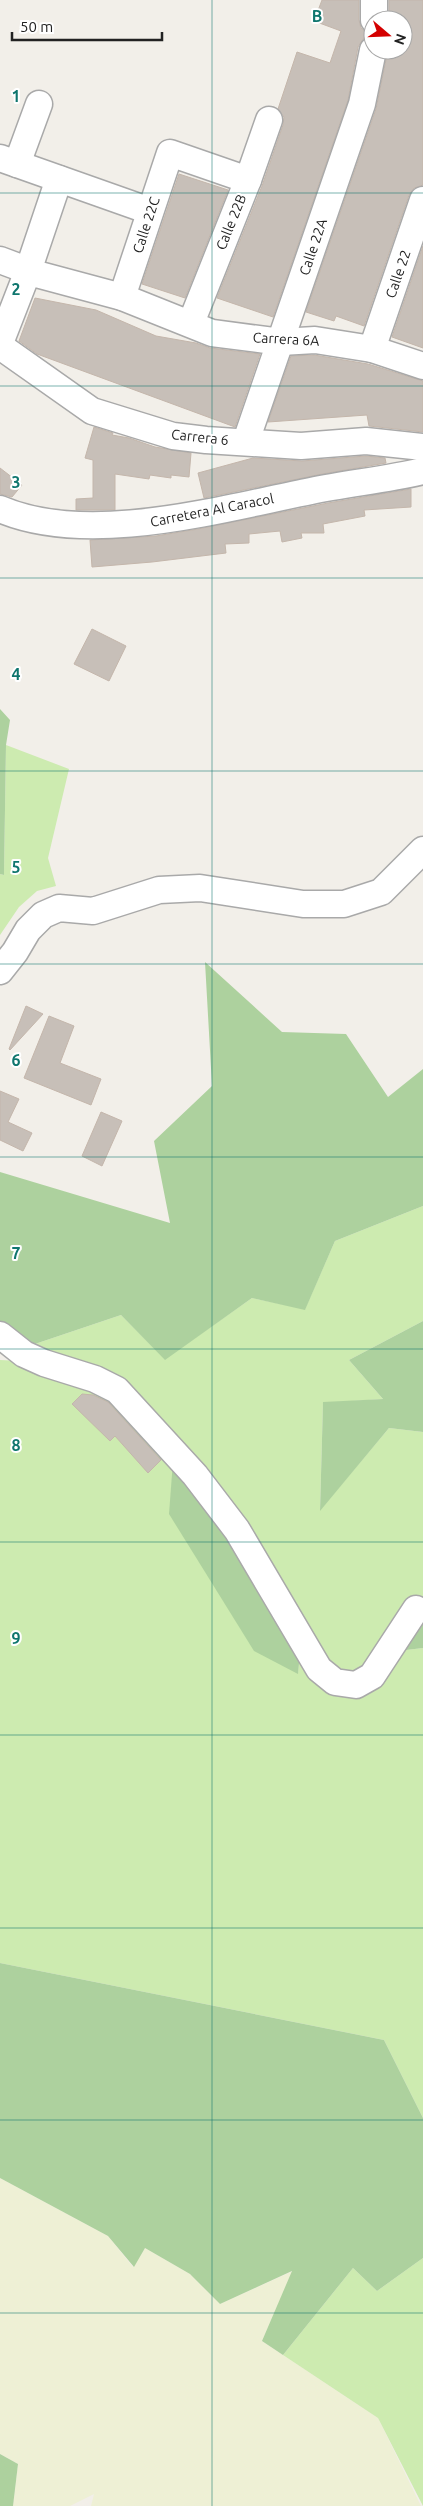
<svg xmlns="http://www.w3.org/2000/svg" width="423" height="2506" viewBox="0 0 423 2506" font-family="Ubuntu,sans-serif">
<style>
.farmland{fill:#eef0d5}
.grass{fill:#cdebb0}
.forest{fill:#add19e}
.building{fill:#c7bfb8;stroke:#c4b6ab}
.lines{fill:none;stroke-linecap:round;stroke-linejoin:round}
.minor-casing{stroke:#a9a9a9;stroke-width:29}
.minor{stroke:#fff;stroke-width:26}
.grid{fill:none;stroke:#0f766e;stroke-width:1;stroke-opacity:0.55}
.labels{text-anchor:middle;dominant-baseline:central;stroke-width:4;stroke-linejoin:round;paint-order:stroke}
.street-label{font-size:14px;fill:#222;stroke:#fff}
.grid-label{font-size:16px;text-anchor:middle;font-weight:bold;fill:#0f766e;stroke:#fff;stroke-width:4;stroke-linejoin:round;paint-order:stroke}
</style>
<rect width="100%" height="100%" fill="#f2efe9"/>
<polygon class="farmland" points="0,2178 108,2236 133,2267 145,2248 190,2274 220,2304 293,2271 262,2341 378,2418 421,2506 91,2506 94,2494 70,2506 13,2506 18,2464 0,2454"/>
<g class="grass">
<polygon points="6,745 69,769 48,858 56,886 37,891 19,907 0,935 0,874 4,875"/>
<polygon points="423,1206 423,1321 349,1360 383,1399 323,1403 320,1510 389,1428 423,1432 423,1606 367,1670 338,1675 121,1384 26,1347 121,1315 165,1359 252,1298 305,1309 335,1241"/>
<polygon points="0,1360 20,1361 94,1386 173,1461 298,1673 300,1653 333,1689 398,1651 423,1648 423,2118 384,2040 0,1963"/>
<polygon points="423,2258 423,2506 378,2418 283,2355 353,2268 377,2291"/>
</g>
<g class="forest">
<polygon points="0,709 10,720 6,745 4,875 0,874"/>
<polygon points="205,962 282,1032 346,1034 388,1097 423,1069 423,1206 335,1241 305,1310 252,1298 165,1360 121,1315 26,1347 0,1325 0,1172 170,1223 154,1141 212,1086"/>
<polygon points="423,1321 423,1432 389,1428 320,1511 323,1402 383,1399 349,1360"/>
<polygon points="173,1461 190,1480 300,1653 298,1674 254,1651 169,1514"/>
<polygon points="423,1610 423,1648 398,1651"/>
<polygon points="0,1963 384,2040 423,2118 423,2258 377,2291 353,2268 283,2355 262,2341 292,2271 220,2304 190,2274 145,2248 134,2267 108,2236 0,2178"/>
<polygon points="0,2454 18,2464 13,2506 0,2506"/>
</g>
<g class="building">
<polygon points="322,0 359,0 359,20 361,28 367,33 358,47 348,100 273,317 217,298 262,186 283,125 284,117 278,109 297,52 330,63 341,31 314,21"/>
<polygon points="389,0 423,0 423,185 414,188 409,195 364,326 336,316 334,321 306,312 376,109 388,50 403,50 403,20 389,20"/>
<polygon points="179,174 228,190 185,298 142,284"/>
<polygon points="423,246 423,348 392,337"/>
<polygon points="35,298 96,310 156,336 196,343 210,348 260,354 235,427 37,354 19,341"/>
<polygon points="314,355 368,364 423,381 423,432 369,426 367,415 268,422 291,356"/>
<polygon points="94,427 113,433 112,435 129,438 155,447 191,453 189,477 171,475 171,478 150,475 149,479 115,474 115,510 76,510 76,499 93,498 93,460 85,458"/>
<polygon points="366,456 385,458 386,463 322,474 204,498 198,473 253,458 302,461"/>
<polygon points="0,468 22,485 12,497 0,494"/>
<polygon points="411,489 411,507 364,510 365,516 323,524 324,533 301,533 302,538 282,542 280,531 249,534 249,543 225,544 226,553 152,562 92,567 90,540 156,536 198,529 328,503"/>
<polygon points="92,629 126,646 109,681 74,664"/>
<polygon points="26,1006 43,1014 10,1050 9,1049"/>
<polygon points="49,1016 74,1026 60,1063 101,1079 91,1105 24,1078"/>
<polygon points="0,1091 19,1099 8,1122 32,1133 23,1151 0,1140"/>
<polygon points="101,1112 122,1121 102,1166 82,1156"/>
<polygon points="82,1394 93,1395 108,1402 161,1460 148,1473 115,1436 110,1441 72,1404"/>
</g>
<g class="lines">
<defs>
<g id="minor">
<polyline points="374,0 374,20"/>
<polyline points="0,158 150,211"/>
<polyline points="17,164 39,104"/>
<polyline points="0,260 40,275 122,297 212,333 281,342 315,340 372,349 423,366"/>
<polyline points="122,297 170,153 248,180"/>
<polyline points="191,323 248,180 269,120"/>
<polyline points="0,343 28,271 59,179"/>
<polyline points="0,346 92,411 173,436 206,440 301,446 366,441 423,447"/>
<polyline points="372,349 423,200"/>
<polyline points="246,441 362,104 373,50"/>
<path d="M0,509C88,547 220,509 311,491C348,483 386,480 423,471"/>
<polyline points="0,971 15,952 28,930 43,915 59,908 93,911 159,890 200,888 303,904 344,904 381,892 423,850"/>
<polyline points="0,1335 24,1354 44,1363 95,1379 117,1390 195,1475 237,1530 319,1669 335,1682 356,1685 372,1676 416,1609"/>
</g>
</defs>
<use href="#minor" class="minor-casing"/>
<use href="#minor" class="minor"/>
</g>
<path class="grid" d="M212,0V2506M0,193H423M0,386H423M0,578H423M0,771H423M0,964H423M0,1157H423M0,1349H423M0,1542H423M0,1735H423M0,1928H423M0,2120H423M0,2313H423"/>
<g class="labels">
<g class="street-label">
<text transform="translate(231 222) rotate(-68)">Calle 22B</text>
<text transform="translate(146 225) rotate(-72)">Calle 22C</text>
<text transform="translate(313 247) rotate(-71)">Calle 22A</text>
<text transform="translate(398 274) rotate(-71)">Calle 22</text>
<text transform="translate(286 339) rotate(3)">Carrera 6A</text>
<text transform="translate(200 437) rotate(6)">Carrera 6</text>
<text transform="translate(212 510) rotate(-11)">Carretera Al Caracol</text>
</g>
</g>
<g class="grid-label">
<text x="317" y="22">B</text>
<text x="16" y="102">1</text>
<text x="16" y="295">2</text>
<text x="16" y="488">3</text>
<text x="16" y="680">4</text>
<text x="16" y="873">5</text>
<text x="16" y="1066">6</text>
<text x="16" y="1259">7</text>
<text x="16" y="1451">8</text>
<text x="16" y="1644">9</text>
</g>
<g transform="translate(388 35) rotate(109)"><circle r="24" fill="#ffffff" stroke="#a7a7a7"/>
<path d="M0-4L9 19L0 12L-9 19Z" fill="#d40000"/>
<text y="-8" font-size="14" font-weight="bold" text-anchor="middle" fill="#222222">N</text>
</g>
<path d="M12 32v8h150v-8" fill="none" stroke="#222222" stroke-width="2.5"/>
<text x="20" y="32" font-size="15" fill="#222222" stroke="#ffffff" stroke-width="4" paint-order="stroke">50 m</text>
</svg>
